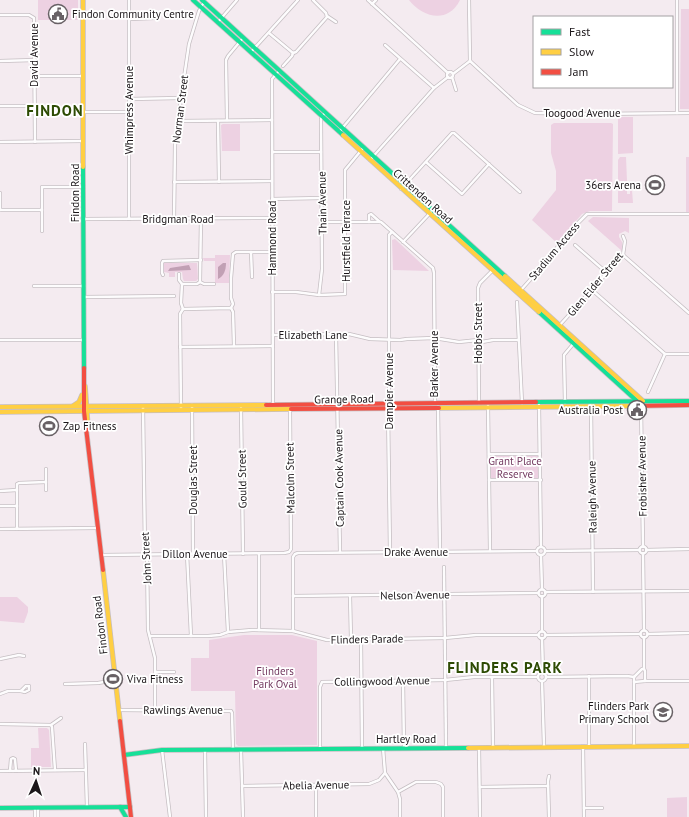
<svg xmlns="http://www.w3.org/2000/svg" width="689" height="817" viewBox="0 0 689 817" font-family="'PT Sans',sans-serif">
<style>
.green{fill:#edd1e2}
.water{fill:#c1a0b4}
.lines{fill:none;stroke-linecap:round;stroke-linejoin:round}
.street-casing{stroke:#c5bec2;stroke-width:4}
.fast-casing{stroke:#c5bec2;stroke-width:5.5}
.slow-casing{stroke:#c5bec2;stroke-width:5.5}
.jam-casing{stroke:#c5bec2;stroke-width:5.5}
.street{stroke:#fdfcfd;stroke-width:2.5}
.fast{stroke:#16e098;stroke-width:4}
.slow{stroke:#ffcf43;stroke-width:4}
.jam{stroke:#f24e42;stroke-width:4}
.labels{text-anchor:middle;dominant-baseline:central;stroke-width:3.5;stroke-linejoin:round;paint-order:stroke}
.poi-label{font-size:11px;fill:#1c171a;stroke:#fff;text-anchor:start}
.street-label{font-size:11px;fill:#1c171a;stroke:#fff}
.park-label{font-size:11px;fill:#743b61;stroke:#fff}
.district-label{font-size:15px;font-weight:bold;letter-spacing:1px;fill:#2d4b03;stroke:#fff}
</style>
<rect width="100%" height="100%" fill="#f4ebf0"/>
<g class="green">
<rect x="38" y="0" width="40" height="20"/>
<path d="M409,0H460C448,24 423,18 409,0Z"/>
<polygon points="681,9 689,9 689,109 680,109"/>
<polygon points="618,117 633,117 633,153 618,154"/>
<polygon points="554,123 611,123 613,124 612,211 590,211 582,214 557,243 532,220 556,190 556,171 551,153 551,125"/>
<polygon points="223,124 240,124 240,151 222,151 221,125"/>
<polygon points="620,157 626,157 627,181 618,181 618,160"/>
<rect x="686" y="157" width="3" height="55"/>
<polygon points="627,188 627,194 630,194 630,190 632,190 633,203 618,203 618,189"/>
<polygon points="593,217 629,218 629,233 625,231 619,234 619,237 622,242 622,251 588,221"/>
<polygon points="395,239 429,271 393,270 392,240"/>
<polygon points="215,255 230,255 229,283 215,283 215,261 204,261 203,258 215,258"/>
<polygon points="164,263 197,263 198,279 196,281 184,281 183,279 182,272 175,272 175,277 169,277 169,273 164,272"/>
<polygon points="491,456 538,456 538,478 491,479"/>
<polygon points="0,597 17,597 28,607 28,612 24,623 0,621"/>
<polygon points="244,635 292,635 317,641 317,745 238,746 236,744 235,691 191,691 191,658 209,658 209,640"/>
<polygon points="38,728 47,728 49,730 51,767 31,767 31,748 39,748"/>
<polygon points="687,797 687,817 667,817 667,798"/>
</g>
<g class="water">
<path d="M223,263H226C226,270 224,276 218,279V267Z"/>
<polygon points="189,265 191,270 168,271 170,268"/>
</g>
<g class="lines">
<defs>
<g id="street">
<polyline points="129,0 129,219"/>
<polyline points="368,0 448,73"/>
<polyline points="469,0 470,61"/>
<polyline points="677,0 677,113"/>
<polyline points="372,4 376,0"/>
<polyline points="0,15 29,15 34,18 35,142"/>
<polyline points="327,16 336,22"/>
<polyline points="129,19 155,18"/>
<polyline points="218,22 237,0"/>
<polyline points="269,33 293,53 296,52 327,17 326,13 313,0"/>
<polyline points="385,45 434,88"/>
<polyline points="251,52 298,0"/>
<polyline points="0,61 35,60"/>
<polyline points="470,61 518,105 535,113 590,114 689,113"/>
<polyline points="283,66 292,56 293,53"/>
<circle cx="450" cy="75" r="3"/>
<polyline points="453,74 470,61"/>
<polyline points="35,76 83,76"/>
<polyline points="452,77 456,90"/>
<polyline points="129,99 181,98"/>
<polyline points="0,106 35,106"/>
<polyline points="84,112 129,112"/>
<polyline points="227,120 226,60 228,56 243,38"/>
<polyline points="178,121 272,120"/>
<polyline points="218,121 219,182"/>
<polyline points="339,132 400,59"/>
<polyline points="0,142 83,141"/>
<polyline points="272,152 321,152"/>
<polyline points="370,160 434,88 448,77"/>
<polyline points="426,162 462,194 489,164"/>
<polyline points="174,182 272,181"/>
<polyline points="401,189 452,133 454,133 520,192"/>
<polyline points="0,193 0,210"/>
<polyline points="272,199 322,198"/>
<polyline points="0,210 42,210"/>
<polyline points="84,219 272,218"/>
<polyline points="174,219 175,145 181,98 189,44 199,11 204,2"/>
<polyline points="322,222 381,222 433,268 434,273 435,403"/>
<polyline points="369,222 369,215 371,214 380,222"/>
<polyline points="42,231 42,187 84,187"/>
<polyline points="403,242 433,210"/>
<polyline points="575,245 607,273"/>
<polyline points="251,252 252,277"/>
<polyline points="623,255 689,313"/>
<polyline points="179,274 179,280 182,284"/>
<polyline points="163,275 162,273 162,263 163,261 201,260"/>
<polyline points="200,282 204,284 214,284"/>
<polyline points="34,286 84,286"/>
<polyline points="521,290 545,263 570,231 587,214 689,214"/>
<polyline points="592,290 665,354"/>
<polyline points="272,292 296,292 319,295 345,294 345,170 364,147"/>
<polyline points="319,295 322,269 321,119 325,112"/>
<polyline points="84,297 174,296"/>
<polyline points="517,302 522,403"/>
<polyline points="231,308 233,304 231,298 231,278 233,254 236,252 272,252"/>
<polyline points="183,309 181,303 182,284 197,284 200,282 201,218"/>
<polyline points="183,309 231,308 233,312 234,346"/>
<polyline points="559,326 623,255 625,241 623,236"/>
<polyline points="336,334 340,552"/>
<polyline points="273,335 349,334 370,339 400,340 407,339 434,338 459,342 478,340 482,342 493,340 519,340"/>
<polyline points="0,340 84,340"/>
<polyline points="180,347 273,346"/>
<polyline points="648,392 665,354 689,354"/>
<polyline points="479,403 478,288 480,283 493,270"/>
<polyline points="565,403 564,355 574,343"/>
<polyline points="192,405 193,554"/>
<polyline points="273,405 272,85 272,79 279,71"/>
<polyline points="539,405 541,547"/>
<polyline points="591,405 593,592"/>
<polyline points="641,405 643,547"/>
<polyline points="143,406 145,552 147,557 148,630 155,658 155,710"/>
<polyline points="488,406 490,551"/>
<polyline points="438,407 440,552"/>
<polyline points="241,408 243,554"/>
<polyline points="181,410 180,314 183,309"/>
<polyline points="489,454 540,454"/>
<polyline points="46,469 46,490"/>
<polyline points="489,480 541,480"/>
<polyline points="0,491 17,490"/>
<polyline points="0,506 17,506"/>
<polyline points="0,529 98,528"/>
<polyline points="17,529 17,484 19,483 46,482"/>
<circle cx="643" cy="550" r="3.5"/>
<circle cx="541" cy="551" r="4"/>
<polyline points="646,550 689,549"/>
<polyline points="545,551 639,550"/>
<polyline points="390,552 388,408 389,403 389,235 392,232"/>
<polyline points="259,553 259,630"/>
<polyline points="643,553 644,630"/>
<polyline points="187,554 191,636"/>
<polyline points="224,554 228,632"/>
<polyline points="101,555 284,553 289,552 291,549 290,409"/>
<polyline points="541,555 542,589"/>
<polyline points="444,567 446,748"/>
<circle cx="542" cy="593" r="3.5"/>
<polyline points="545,592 689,591"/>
<polyline points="293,596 538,593"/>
<polyline points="350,596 351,639"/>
<polyline points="542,596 542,631"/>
<circle cx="644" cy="634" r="3.5"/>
<polyline points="293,631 293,557 295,554 298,553 537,551"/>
<circle cx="542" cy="635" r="3.5"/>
<polyline points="648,634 689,633"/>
<polyline points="546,635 640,634"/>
<polyline points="150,636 208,636 220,635 228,632 252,630 293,631 327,640 445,638 476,635 538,635"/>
<polyline points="644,637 644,669 645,671 645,681"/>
<polyline points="542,638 543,673"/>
<polyline points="361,639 362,748"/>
<polyline points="0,659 19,655 24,656"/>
<polyline points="155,672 174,672"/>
<circle cx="542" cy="677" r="4"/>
<polyline points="589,676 589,746"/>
<polyline points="546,677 627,676 634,677"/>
<polyline points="634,677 634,745"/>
<polyline points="634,677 642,669 644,669"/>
<polyline points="492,678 493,747"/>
<polyline points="403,680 404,748"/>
<polyline points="542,681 544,746"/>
<polyline points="634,682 645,681 689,681"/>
<polyline points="65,684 98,683 116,680"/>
<polygon points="26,686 29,686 29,690 25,692 21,691"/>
<polyline points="0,694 8,691 21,691"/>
<polyline points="119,710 231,711 232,713 233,750"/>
<polyline points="0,724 51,725 61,718"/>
<polyline points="51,725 52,727 55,770"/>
<polyline points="85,744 87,807"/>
<polyline points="583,746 584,817"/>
<polyline points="383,748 385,773 398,792 400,799 400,817"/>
<polyline points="479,748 480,817"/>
<polyline points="320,749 320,687 322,682 445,680 474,677 538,677"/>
<polyline points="162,750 170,817"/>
<polyline points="205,750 206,817"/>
<polyline points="241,750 243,817"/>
<polyline points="0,771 85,770"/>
<polyline points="10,771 11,759 13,758 15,759 16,771"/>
<polyline points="316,785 316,817"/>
<polyline points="242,786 369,784 379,780 385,773"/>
<polyline points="480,787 548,786"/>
<polyline points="398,792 416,782 436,782 441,784 443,787 443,817"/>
<polyline points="35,808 35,817"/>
<polyline points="584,808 602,808"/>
<polyline points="38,817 38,808"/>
<polyline points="549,817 548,781 549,776"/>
</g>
<g id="fast">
<polyline points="193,0 343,135"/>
<polyline points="202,0 505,276"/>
<polyline points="83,167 84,368"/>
<polyline points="539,312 637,401"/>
<polyline points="536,402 689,401"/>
<polyline points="124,755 162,750 468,748"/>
<polyline points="120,807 126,817"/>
<polyline points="0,808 130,807"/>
</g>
<g id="slow">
<polyline points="83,0 83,167"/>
<polyline points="343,135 539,312"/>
<polyline points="505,276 643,401"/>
<polyline points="85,386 88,427"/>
<polyline points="73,406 79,402 82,395"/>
<polyline points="0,407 266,405"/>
<polyline points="439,408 633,406"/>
<polyline points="0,412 291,409"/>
<polyline points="103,570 120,721"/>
<polyline points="468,748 689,746"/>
</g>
<g id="jam">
<polyline points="84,368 84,411 103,570"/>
<polyline points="266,405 536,402"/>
<polyline points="633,406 689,405"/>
<polyline points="291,409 439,408"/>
<polyline points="120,721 131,817"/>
</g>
</defs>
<use href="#street" class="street-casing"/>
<use href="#fast" class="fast-casing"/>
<use href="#slow" class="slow-casing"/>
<use href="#jam" class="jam-casing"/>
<use href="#street" class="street"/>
<use href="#fast" class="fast"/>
<use href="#slow" class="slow"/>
<use href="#jam" class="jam"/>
</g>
<defs>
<symbol id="civic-ring" viewBox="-11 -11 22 22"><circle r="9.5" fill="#fff" stroke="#686165" stroke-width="1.5"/><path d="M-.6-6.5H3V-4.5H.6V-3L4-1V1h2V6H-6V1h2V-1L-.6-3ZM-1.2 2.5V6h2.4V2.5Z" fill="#686165"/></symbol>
<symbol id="stadium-ring" viewBox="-11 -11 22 22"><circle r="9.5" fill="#fff" stroke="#686165" stroke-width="1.5"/><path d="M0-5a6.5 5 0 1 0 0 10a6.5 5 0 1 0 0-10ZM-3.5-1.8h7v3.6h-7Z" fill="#686165"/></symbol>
<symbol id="school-ring" viewBox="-11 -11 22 22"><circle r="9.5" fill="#fff" stroke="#686165" stroke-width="1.5"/><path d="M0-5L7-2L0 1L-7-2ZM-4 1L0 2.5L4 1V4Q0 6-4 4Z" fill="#686165"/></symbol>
</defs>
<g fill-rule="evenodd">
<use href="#civic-ring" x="47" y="3" width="22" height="22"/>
<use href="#stadium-ring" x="644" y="174" width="22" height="22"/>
<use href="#civic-ring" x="626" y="399" width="22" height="22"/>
<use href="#stadium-ring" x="38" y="415" width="22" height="22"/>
<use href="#stadium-ring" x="102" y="668" width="22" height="22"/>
<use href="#school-ring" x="652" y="701" width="22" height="22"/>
</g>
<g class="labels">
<g class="poi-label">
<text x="72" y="14">Findon Community Centre</text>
<text x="641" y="185" text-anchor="end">36ers Arena</text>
<text x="623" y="410" text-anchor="end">Australia Post</text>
<text x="63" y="426">Zap Fitness</text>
<text x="127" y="679">Viva Fitness</text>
<text x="649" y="706" text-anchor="end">Flinders Park<tspan x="649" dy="13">Primary School</tspan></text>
</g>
<g class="street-label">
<text transform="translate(34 55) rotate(-90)">David Avenue</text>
<text transform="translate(180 109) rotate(-83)">Norman Street</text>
<text transform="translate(129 110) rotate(-90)">Whimpress Avenue</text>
<text x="582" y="113">Toogood Avenue</text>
<text transform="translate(75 193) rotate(-90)">Findon Road</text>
<text transform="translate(423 196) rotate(42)">Crittenden Road</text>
<text transform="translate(322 203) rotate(-91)">Thain Avenue</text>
<text x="178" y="219">Bridgman Road</text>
<text transform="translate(272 238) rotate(-90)">Hammond Road</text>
<text transform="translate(346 241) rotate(-90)">Hurstfield Terrace</text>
<text transform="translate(554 251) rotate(-50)">Stadium Access</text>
<text transform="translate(595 284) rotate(-50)">Glen Elder Street</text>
<text transform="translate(478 333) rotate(-90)">Hobbs Street</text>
<text x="313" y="335">Elizabeth Lane</text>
<text transform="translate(434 364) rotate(-90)">Barker Avenue</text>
<text transform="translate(389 391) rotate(-90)">Dampier Avenue</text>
<text transform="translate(344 399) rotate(-1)">Grange Road</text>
<text transform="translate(642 476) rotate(-91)">Frobisher Avenue</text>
<text transform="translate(290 478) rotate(-91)">Malcolm Street</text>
<text transform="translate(339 478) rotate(-91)">Captain Cook Avenue</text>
<text transform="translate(242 479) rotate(-91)">Gould Street</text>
<text transform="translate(193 480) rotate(-90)">Douglas Street</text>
<text transform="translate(592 497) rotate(-91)">Raleigh Avenue</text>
<text x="416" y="552">Drake Avenue</text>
<text x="195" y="554">Dillon Avenue</text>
<text transform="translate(146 558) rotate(-93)">John Street</text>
<text transform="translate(415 595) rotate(-1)">Nelson Avenue</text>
<text transform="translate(100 625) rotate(-97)">Findon Road</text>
<text transform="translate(367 639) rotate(-1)">Flinders Parade</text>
<text transform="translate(382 681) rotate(-1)">Collingwood Avenue</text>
<text x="183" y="710">Rawlings Avenue</text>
<text x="406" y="739">Hartley Road</text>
<text transform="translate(316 785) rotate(-1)">Abelia Avenue</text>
</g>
<g class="park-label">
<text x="515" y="461">Grant Place<tspan x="515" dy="13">Reserve</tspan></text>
<text x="275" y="671">Flinders<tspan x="275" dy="13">Park Oval</tspan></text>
</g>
<g class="district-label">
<text x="55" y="110">FINDON</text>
<text x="505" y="667">FLINDERS PARK</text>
</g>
</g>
<rect x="533" y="16" width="140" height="72" fill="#ffffff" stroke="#a4a2a3"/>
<rect x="541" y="29" width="20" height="6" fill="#16e098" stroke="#a4a2a3"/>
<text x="569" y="36" font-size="12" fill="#1c171a">Fast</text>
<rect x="541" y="49" width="20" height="6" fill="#ffcf43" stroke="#a4a2a3"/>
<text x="569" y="56" font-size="12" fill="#1c171a">Slow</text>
<rect x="541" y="69" width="20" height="6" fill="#f24e42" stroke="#a4a2a3"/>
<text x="569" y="76" font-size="12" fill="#1c171a">Jam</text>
<g transform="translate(36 781) rotate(3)" stroke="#ffffff" stroke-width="3" paint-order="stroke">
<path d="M0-3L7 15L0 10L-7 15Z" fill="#1c171a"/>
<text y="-6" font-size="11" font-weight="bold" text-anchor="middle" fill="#1c171a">N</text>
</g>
</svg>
